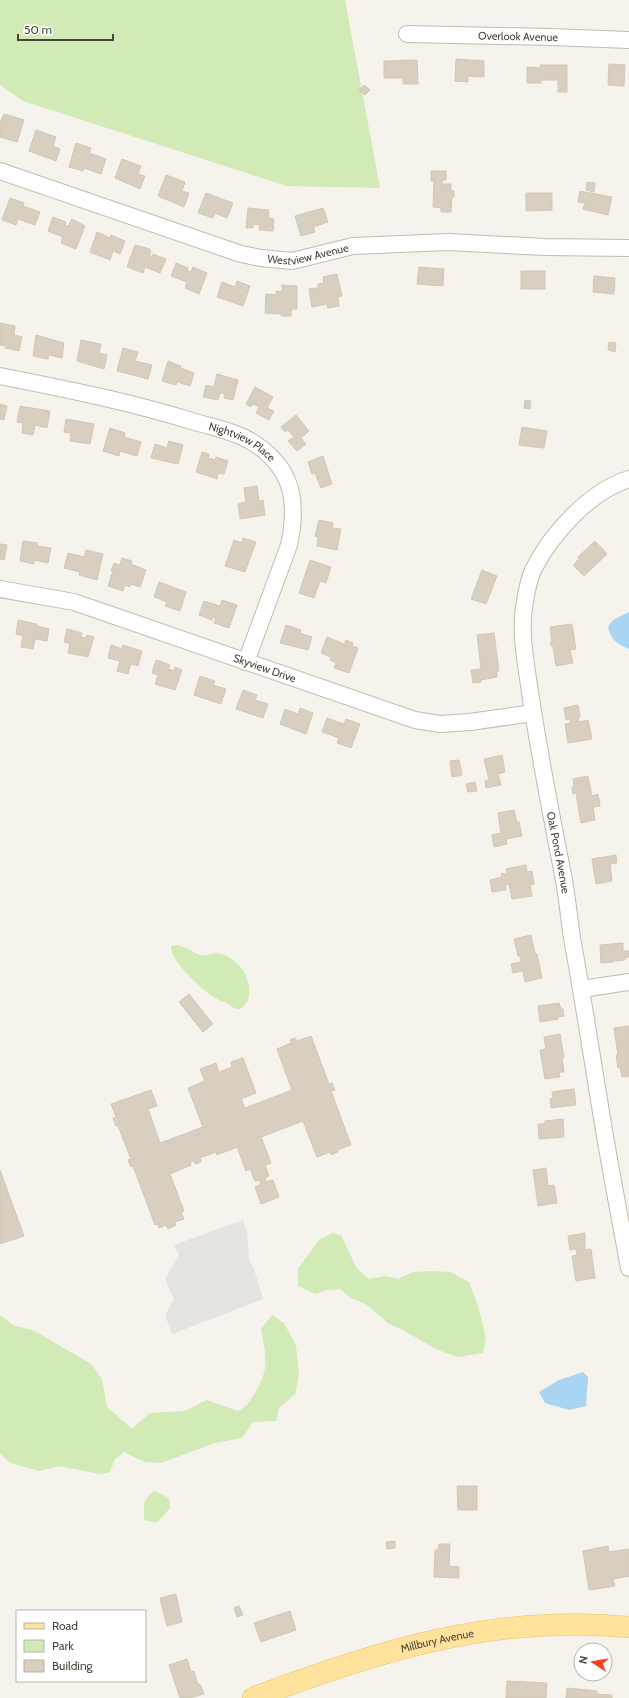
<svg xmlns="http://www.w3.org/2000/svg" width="629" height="1698" viewBox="0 0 629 1698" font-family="Cabin,sans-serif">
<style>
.green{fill:#d2eab5}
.parking{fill:#e5e3e0}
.water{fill:#a9d4f2}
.building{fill:#d8cfc1;stroke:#d3c7b4}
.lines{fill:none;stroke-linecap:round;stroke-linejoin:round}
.minor-casing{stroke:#c2bbae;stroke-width:18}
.major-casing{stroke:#e6c16a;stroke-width:22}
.minor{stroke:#fff;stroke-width:16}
.major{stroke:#ffe39c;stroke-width:21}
.labels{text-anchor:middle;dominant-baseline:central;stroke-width:3;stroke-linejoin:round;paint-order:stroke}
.street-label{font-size:11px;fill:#4b4439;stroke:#fff}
</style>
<rect width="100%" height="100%" fill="#f6f3ec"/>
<g class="green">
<polygon points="0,0 345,0 380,188 287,186 23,101 0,85"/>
<path d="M177,945C186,947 191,951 199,955C204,957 211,953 217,953C236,955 252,977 249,995C249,1000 245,1007 239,1009C236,1010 231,1006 228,1004C223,1002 217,999 212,996C201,989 169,959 171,946Z"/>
<polygon points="332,1233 341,1235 356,1267 369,1279 386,1276 398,1279 413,1272 433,1271 450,1272 469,1282 478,1306 486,1338 483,1353 458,1357 438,1350 401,1329 389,1324 367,1305 351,1298 340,1289 326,1290 315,1294 298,1286 298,1269 319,1240"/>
<path d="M0,1315L13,1325L35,1331L91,1364L102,1379L107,1407L132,1429L150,1413L185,1411L207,1400L238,1411C248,1406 249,1402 255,1393C270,1368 266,1357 261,1329L272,1315L284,1323L296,1345L299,1375L295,1394L279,1408L276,1421L253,1422L242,1438L215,1443L161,1463L145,1462L124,1452L115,1459L110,1472L100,1474L59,1466L39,1471L10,1463L0,1453Z"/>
<path d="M155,1491L169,1498L170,1508L157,1523L144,1520C144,1506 142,1499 155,1491Z"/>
</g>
<polygon class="parking" points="243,1220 247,1231 249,1260 254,1269 263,1299 172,1334 165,1315 174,1299 165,1279 179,1255 174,1245"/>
<g class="water">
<path d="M629,612V649C616,643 612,641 608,627L613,620Z"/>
<polygon points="583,1372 588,1377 586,1406 569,1410 545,1403 539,1392 559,1380"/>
</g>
<g class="building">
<polygon points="456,59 484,61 484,77 468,76 468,82 455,81"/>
<polygon points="417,60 418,84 403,84 403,78 384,78 384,61"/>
<polygon points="609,64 625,65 624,86 608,85"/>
<polygon points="540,65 567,65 567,92 558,92 558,80 541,80 541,83 527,83 527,67 540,68"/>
<polygon points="364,85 370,90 365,95 359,90"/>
<polygon points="4,114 24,120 17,142 0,137 0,121 1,121"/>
<polygon points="36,130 56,137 53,146 60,149 56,161 29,151"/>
<polygon points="76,143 91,148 89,153 106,159 101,174 84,168 83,171 69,167"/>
<polygon points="122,159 141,166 138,174 145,176 140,189 115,178"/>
<polygon points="431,171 446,171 446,180 442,180 442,184 451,184 451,191 454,191 454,197 452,197 451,212 441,212 441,208 433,207 434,181 431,181"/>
<polygon points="166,175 185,182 182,191 189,193 184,207 158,196"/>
<polygon points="587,182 595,183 594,192 586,190"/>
<polygon points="580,191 612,197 608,215 583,209 585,203 578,202"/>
<polygon points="206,193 233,203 227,218 215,213 213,218 198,213"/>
<polygon points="526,193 552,193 552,210 526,211"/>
<polygon points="10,198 24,203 23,206 40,212 35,225 18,219 16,225 2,220"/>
<polygon points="248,208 269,210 268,218 274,219 273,231 259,230 260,225 253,224 253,228 246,228"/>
<polygon points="323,208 328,222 313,227 315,232 301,236 295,216"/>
<polygon points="53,217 66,222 65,225 68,226 72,219 85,226 76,249 61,243 63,237 48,231"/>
<polygon points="97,232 110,238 111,235 125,241 120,254 113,251 110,260 90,252"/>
<polygon points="135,245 150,249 149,250 151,251 149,256 151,257 153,254 166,259 160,273 145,267 143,273 127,267"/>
<polygon points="176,263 188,268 187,271 191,272 193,267 207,273 199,294 185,288 187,282 171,276"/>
<polygon points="419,267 444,269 443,286 417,284"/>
<rect x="521" y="271" width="24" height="18"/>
<polygon points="337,274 342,296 338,297 339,306 328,308 327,304 312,307 309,289 318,288 318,284 324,283 323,277"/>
<polygon points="594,276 615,278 614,294 593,292"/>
<polygon points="237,281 250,286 243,306 217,297 222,282 235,287"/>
<polygon points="282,285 297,286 297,309 291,309 291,316 281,316 281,314 265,313 266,294 276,295 276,291 282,292"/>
<polygon points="0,323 15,326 14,335 22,337 19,351 5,348 6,346 0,345"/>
<polygon points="36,335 64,343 62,358 49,355 48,359 33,356"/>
<polygon points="81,340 101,344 99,353 107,355 104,369 77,361"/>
<polygon points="609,342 616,343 615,352 608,350"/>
<polygon points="123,348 138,352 135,361 152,365 148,379 117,371"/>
<polygon points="168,361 181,366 180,368 194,373 190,386 177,382 176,385 162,381"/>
<polygon points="217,374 238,380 233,400 224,398 225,394 220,393 218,400 203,397 206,385 214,387"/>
<polygon points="255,387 273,397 267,408 274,411 269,420 256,413 259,407 253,404 251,407 246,404"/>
<polygon points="525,400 531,401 530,409 524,408"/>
<polygon points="0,404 7,406 4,420 0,419"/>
<polygon points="20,406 50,411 47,428 35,425 33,435 22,433 23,423 17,422"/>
<polygon points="296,415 309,431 301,438 306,444 297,451 288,441 294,437 288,430 285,432 281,427"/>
<polygon points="66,419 94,424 90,444 70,441 71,433 64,432"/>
<polygon points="522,427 547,431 544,448 519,445"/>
<polygon points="110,428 125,433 124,437 141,442 137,456 120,451 119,456 103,451"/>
<polygon points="169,441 183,445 178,464 151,458 155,444 167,448"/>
<polygon points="202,452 209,454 208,458 215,460 216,457 228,461 224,474 218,473 217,479 196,472"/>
<polygon points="323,456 332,484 321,488 315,473 312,474 308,462"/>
<polygon points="257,486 259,501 263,500 265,515 240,519 238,504 246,502 244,488"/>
<polygon points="319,520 333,523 332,528 341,529 337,550 317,546 318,537 315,536"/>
<polygon points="243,538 256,542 245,572 225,566 234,540 242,543"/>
<polygon points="23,541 38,543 37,546 51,548 48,563 34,560 34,564 20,561"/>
<polygon points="595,541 607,554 584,576 573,565 580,558 578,557"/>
<polygon points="0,544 7,545 4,560 0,559"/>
<polygon points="86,550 103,554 97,580 79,575 80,572 64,568 68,553 84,557"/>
<polygon points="122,558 132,561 131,564 146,570 140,587 131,584 130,587 125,585 123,591 108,586 113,571 111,571 114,563 120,565"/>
<polygon points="310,560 331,567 326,583 320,581 314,598 299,593"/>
<polygon points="482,570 497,576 486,604 471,599"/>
<polygon points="159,582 186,592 180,611 165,606 167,602 154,597"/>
<polygon points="222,600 237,605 229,628 214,623 216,618 213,617 212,620 199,615 204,601 220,606"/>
<polygon points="18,620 37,624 37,626 49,629 47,641 35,639 33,649 21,647 23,636 16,634"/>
<polygon points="572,624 576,649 570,650 573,663 556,666 553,646 551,646 550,642 552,642 550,627"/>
<polygon points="286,625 301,630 300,633 312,637 308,650 280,643"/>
<polygon points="67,629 82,633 81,637 86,638 87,635 94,637 88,657 68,653 70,644 64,642"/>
<polygon points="494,633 499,671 497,671 497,677 481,680 481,682 473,683 471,670 481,669 477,635"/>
<polygon points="327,637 344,644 346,640 353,643 352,646 358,648 349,673 334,668 336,663 330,660 331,657 321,653"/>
<polygon points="111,645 122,649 123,645 142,651 138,666 131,664 128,674 117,671 120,661 108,658"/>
<polygon points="156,660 170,665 168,669 174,671 175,667 182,670 175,690 155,684 158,675 152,673"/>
<polygon points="200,676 215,681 213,685 226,689 221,704 194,695"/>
<polygon points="243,690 257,695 255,700 268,704 263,718 236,709"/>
<polygon points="578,705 580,717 578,717 579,722 588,720 592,739 568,743 565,724 571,723 570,719 566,720 564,708"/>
<polygon points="300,708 313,713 306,734 280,724 285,709 298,714"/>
<polygon points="327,718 344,724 346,719 360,724 351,748 337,743 339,738 322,732"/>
<polygon points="502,755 505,772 498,774 501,785 486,788 485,781 489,780 484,759"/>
<polygon points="459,760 462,775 452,777 450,761"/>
<polygon points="588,776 592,796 598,794 600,806 593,807 595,820 581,823 576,793 573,794 572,787 574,786 573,779"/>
<polygon points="475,782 477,791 468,792 466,784"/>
<polygon points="514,810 517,822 519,822 522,836 506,839 507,844 494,847 492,835 501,833 498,813"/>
<polygon points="616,855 617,863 610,864 612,881 596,884 592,859"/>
<polygon points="526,865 527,872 532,871 534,884 530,885 532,896 512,899 509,884 505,885 506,890 492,892 490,880 502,877 501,874 507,873 506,869"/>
<polygon points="531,935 535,954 537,954 542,978 525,982 523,971 513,973 511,964 521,962 520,956 518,956 514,939"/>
<polygon points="623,943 623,951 629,951 629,957 625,958 625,960 613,961 613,962 601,963 600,945"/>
<polygon points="189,994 213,1024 203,1032 179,1002"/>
<polygon points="559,1003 561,1009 563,1009 564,1016 558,1017 558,1019 540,1022 538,1006"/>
<polygon points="629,1026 629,1076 622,1077 620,1067 618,1068 616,1055 618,1055 614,1028"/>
<polygon points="560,1034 564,1058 562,1058 564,1072 559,1072 560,1077 545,1079 540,1050 546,1049 544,1037"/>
<polygon points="311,1036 329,1084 332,1083 335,1090 331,1091 351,1145 337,1150 338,1152 331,1155 330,1152 317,1157 303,1121 261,1137 271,1163 265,1165 269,1176 265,1178 266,1182 273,1180 279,1197 261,1204 255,1187 261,1184 259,1180 255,1181 250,1169 246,1171 237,1147 217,1155 216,1152 200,1158 201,1162 195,1164 194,1161 190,1162 191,1165 170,1174 184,1211 181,1212 184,1219 175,1222 176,1225 168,1229 166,1225 159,1228 158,1224 155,1225 133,1166 131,1167 128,1160 131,1159 118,1126 116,1126 113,1118 116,1117 111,1104 151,1090 157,1106 148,1109 160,1143 203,1127 188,1088 205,1081 200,1069 216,1063 219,1072 232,1067 231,1062 243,1058 256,1093 241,1099 245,1108 292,1090 277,1049 291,1043 290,1040 295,1038 297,1041"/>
<polygon points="574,1089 576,1105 551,1108 550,1099 553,1098 552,1092"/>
<polygon points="563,1119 564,1137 539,1139 538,1124 545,1124 545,1121"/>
<polygon points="546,1168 548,1186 554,1185 557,1203 538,1206 533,1170"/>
<polygon points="0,1170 24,1236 0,1244"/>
<polygon points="585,1233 585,1250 591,1249 595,1278 576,1281 572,1256 577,1255 576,1249 570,1250 568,1236"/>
<polygon points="457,1486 477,1486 477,1510 458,1510"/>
<polygon points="395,1541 395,1548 387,1549 386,1542"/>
<polygon points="439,1544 450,1544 449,1566 459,1567 459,1578 434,1577 435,1550 438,1550"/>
<polygon points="608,1546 609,1552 629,1549 629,1576 613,1579 615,1586 589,1590 583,1551"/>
<polygon points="176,1594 182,1622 167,1626 160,1598"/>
<polygon points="239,1606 243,1615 237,1617 234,1608"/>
<polygon points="290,1611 296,1630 261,1642 254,1623"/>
<polygon points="187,1659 191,1672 194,1671 198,1685 200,1684 204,1694 190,1698 180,1698 169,1665"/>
<polygon points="507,1681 547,1683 546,1698 506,1698"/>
<polygon points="567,1688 597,1691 597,1694 612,1695 612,1698 566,1698"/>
</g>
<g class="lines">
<defs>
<g id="minor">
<path id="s1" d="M407,34L551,37L629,40"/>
<path id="s2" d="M0,171L241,254L261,258L292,261L353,246L448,242L544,247L629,248"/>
<path id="s3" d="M0,376C66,389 131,402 195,422C212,427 237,432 252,442C264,449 277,461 284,474C296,495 294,522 289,545L246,662"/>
<path id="s4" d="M629,479C590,491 551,534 533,570C528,581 526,595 524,607C520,635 526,664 530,692C539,753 551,814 563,875C567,896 569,917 572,938C583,998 592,1058 602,1118C610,1168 620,1218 629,1268"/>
<path id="s5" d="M0,589L74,602L415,720L440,724L470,722L533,713"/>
<polyline points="582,989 629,982"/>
</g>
<g id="major">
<path id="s6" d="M253,1698C377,1651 495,1614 629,1627"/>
</g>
</defs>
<use href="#minor" class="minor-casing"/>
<use href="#major" class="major-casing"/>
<use href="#minor" class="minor"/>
<use href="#major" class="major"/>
</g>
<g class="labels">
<g class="street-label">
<text stroke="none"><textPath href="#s1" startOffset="111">Overlook Avenue</textPath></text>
<text stroke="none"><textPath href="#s2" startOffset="323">Westview Avenue</textPath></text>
<text stroke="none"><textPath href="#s3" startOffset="252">Nightview Place</textPath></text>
<text stroke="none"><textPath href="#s5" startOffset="277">Skyview Drive</textPath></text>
<text stroke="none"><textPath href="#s4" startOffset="422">Oak Pond Avenue</textPath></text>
<text stroke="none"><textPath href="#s6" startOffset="193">Millbury Avenue</textPath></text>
</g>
</g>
<rect x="16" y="1610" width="130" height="72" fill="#ffffff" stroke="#b7b4b0"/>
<rect x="24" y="1623" width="20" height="6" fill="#ffe39c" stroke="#b7b4b0"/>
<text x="52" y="1630" font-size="12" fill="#4b4439">Road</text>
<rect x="24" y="1640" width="20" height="12" fill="#d2eab5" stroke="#b7b4b0"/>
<text x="52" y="1650" font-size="12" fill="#4b4439">Park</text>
<rect x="24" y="1660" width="20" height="12" fill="#d8cfc1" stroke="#b7b4b0"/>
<text x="52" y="1670" font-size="12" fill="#4b4439">Building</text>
<g transform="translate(593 1662) rotate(282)"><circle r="19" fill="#ffffff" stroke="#b7b4b0"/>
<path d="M0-3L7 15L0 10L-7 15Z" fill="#fc3f1d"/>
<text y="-6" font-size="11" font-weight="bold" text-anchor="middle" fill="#4b4439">N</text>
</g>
<path d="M18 34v6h95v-6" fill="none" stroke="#4b4439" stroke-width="2"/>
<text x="24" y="34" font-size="12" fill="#4b4439" stroke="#ffffff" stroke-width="3" paint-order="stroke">50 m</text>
</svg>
